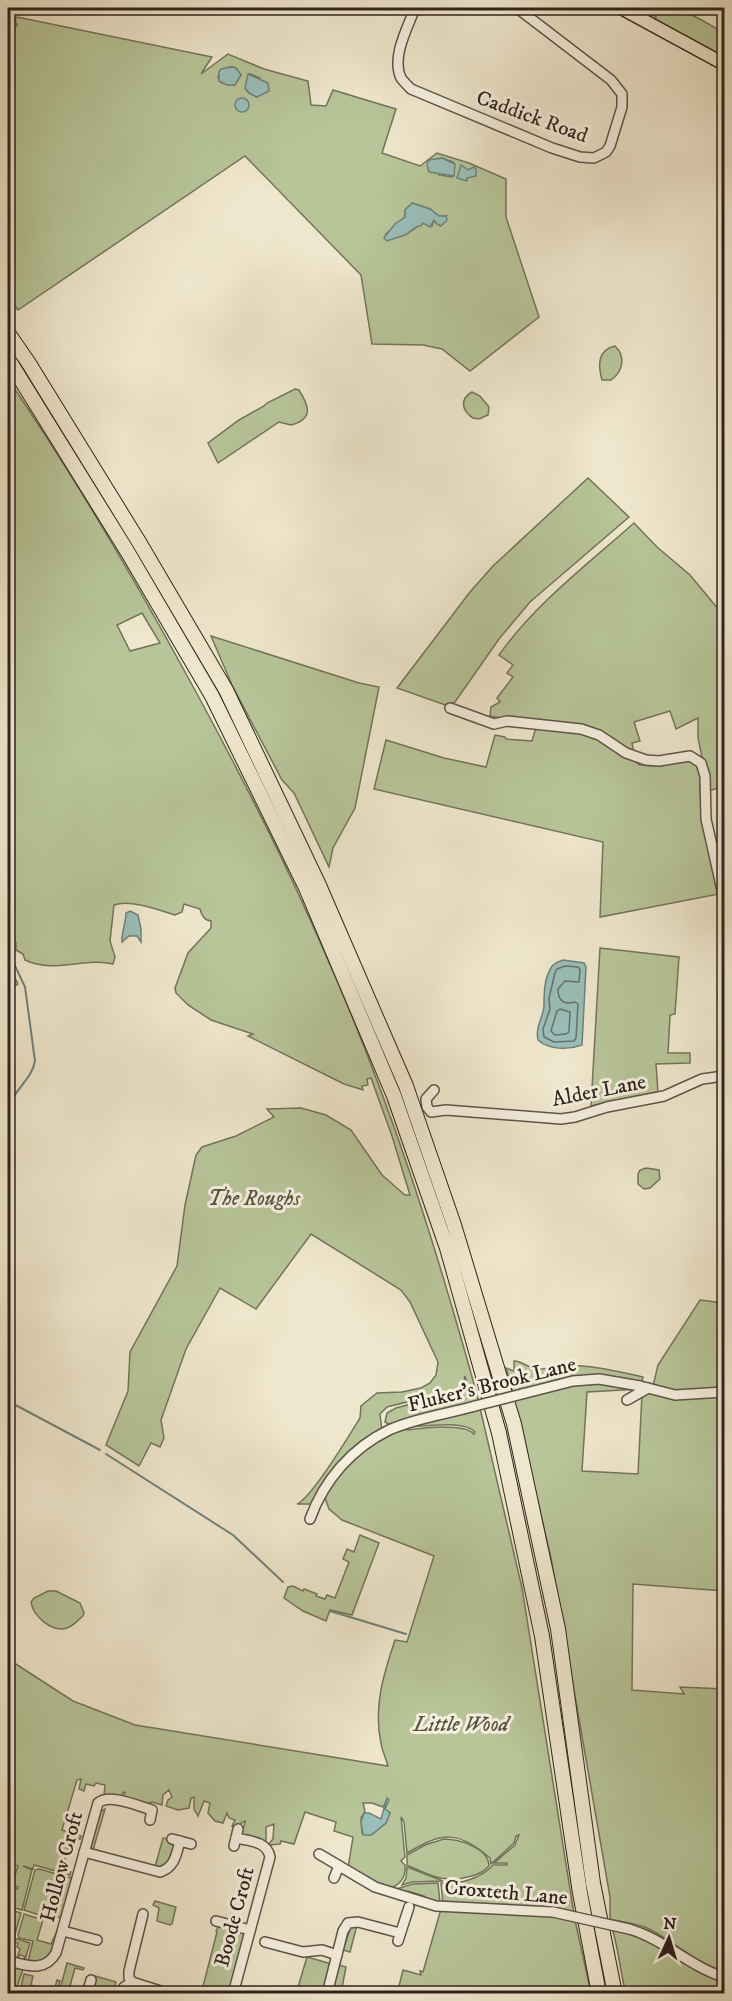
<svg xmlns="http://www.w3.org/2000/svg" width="732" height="2001" viewBox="0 0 732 2001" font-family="'IM FELL DW Pica',serif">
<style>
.green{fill:#b7c599;stroke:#73745b;stroke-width:1.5;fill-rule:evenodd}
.water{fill:#9abfb9;stroke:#6f817b;stroke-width:1.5}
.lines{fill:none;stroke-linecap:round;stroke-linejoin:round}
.shore{stroke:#64716b;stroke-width:1.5}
.stream{stroke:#6f817b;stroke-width:2}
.minor-casing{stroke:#5f5449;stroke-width:12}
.major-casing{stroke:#2f231d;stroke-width:15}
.highway-casing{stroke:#2f231d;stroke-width:16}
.minor{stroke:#f5efde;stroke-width:9}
.major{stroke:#efe7cd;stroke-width:12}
.highway{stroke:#efe7cd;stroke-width:14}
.minor-bridge-casing{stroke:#5f5449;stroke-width:12;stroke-linecap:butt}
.minor-bridge{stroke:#f5efde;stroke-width:9}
.labels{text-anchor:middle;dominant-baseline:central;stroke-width:6;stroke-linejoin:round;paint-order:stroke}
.street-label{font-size:21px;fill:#2f231d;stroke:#f5efde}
.park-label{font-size:21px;font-style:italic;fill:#585442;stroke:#f5efde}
</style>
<rect width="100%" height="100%" fill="#efe7cd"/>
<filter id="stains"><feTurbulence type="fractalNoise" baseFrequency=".00333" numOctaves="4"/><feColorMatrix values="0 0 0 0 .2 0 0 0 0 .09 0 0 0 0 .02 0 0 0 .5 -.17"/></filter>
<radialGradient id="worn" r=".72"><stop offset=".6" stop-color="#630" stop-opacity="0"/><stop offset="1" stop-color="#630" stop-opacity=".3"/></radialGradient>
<g class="green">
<path d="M639,8H654L660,11L662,8C685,8 705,22 724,33V58L655,20L656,17Z"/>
<path d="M17,17L212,57L201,74L228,54L264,69L308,81L311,105L326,106L333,90L396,109L382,153L420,166L437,153L469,163L506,179V217L539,317L470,371L442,349L423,345L372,344L361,275L245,156L18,310L8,296V39L17,25L15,20ZM234,67L241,75L234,85L222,83L218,78C219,69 226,67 234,67ZM250,74L260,78L256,97L249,93L245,88ZM442,158L453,162L452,177L439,175ZM412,203L430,209L439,216H446L437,224L434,220L432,226L423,223L405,235L386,234L405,217V210Z"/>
<path d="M615,346C626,356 623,372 611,380H602C598,366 597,350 615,346Z"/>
<path d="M8,379C74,476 134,578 190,681C238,769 284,858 324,951C389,1096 437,1249 479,1402L392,1426L385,1422L387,1413L396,1408L462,1390L467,1384L465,1376L463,1385L459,1389L387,1407L380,1414L382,1431L366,1441L311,1504H297C312,1498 350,1434 360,1418L361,1406L377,1393L402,1392L421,1388L430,1383L436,1375L438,1362L410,1302L401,1290L311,1234L256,1309L220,1288L186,1349L161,1420L164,1438L160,1447L151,1443L139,1466L106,1445L128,1391L130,1352L177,1266L185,1205L196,1155L202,1147L236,1136L274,1117L267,1109L301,1108L326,1115L351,1130L382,1175L405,1195H410L392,1136L371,1078L367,1079L368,1085L362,1086L363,1090L344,1084L248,1036L253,1034L211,1020L188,1005L176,993L175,988L188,953L211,928V921C204,920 202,916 200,909L184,904L182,912L175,915C159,910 130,899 114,905L110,941L115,957L113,964C85,957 54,974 25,960L23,954L16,950V943L11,936H8ZM142,613L160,643L130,651L117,625Z"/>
<path d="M295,389L299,390C309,406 314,419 291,425L279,422L218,463L208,443L239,420L264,406L267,403Z"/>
<path d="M472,392L480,396L489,407L488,415L479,419L473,418C462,411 459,399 472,392Z"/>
<polygon points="588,478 629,517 530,602 499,639 455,702 448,706 397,688 470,592 493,566"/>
<path d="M634,523L657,547L690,575L724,616V791V786L709,791L698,738V718L676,729L670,711L634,722L640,741L632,743L634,753L609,737L490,716L491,707L500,702L497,698L513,677L507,673L513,665L499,655C535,604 588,564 634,523Z"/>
<polygon points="211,636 359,683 379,687 355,808 333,848 329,867 294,793 282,780 232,685"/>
<polygon points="536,727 584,731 602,739 640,765 653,766 692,759 700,768 703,775 700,786 702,818 719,894 600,917 603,842 374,789 386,740 444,758 486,767 495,735 505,737 506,739 532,741"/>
<polygon points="600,948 679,957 675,1014 670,1015 668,1053 690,1053 690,1063 656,1064 658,1092 591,1106"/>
<polygon points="8,963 18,984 8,991"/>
<polygon points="646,1168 659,1170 660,1179 650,1188 644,1189 638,1184 638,1174 640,1170"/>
<polygon points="700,1300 724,1303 724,1389 679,1391 653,1386 658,1365"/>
<path d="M514,1361C524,1361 529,1370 540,1369C548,1369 555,1366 563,1365C590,1365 617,1371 643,1377L642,1382L615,1378L513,1393L506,1368L514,1371Z"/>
<path d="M604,1382L641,1389L587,1392L582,1471L638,1474L642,1394L653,1393L724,1395V1591L633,1584L632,1690L684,1694L680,1687L724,1689V1972C696,1963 674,1941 647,1928C636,1923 622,1922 610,1919V1897L551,1558L514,1400L574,1384Z"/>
<path d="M480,1408L522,1588L574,1914L443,1905L441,1883C457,1885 481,1879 493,1865H507V1863H494L515,1845L519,1835L516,1836L514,1843L491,1864L490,1858C457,1831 444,1831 407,1853L404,1822L401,1817L405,1857L401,1861L405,1865C406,1877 401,1883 392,1888L378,1885L348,1868L353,1837L334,1831L336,1822L305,1812L294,1844L281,1841L280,1844L268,1845L273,1839L274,1824L266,1827V1844L242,1835L241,1829L244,1827L245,1821L241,1823L239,1828L232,1826L235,1820L229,1818L227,1813L223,1823L215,1821L208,1813L210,1803L204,1801L198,1816L194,1809V1797L191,1798L189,1808L178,1810L166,1806L168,1800L172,1797L169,1790L163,1795L162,1805L152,1802L144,1805L123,1799L125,1793L123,1792L121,1798L104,1795L105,1785L96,1783L94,1786L86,1784L84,1791L79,1789L81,1779L77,1780L62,1830L81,1836L80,1839L71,1837L62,1870L71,1872L70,1875L34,1865L33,1869L23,1866L32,1870L22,1910L8,1906L13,1887L17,1889L18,1887L8,1884V1873L9,1875H15L18,1866L11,1864L13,1858L8,1856V1659L73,1701L135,1725L388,1766C386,1758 382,1751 381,1743C373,1707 384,1673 395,1640L407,1642L434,1556L342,1520L329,1509L324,1495L330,1483L366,1447L402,1428L407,1430C422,1428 463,1423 474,1434L475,1432C464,1420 425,1426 409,1427ZM387,1799L385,1809L390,1813L386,1823L371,1835L362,1833L361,1818L365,1811L363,1803H372L383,1807Z"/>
<polygon points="360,1535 379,1543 352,1615 330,1610 326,1621 303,1611 284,1598 288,1587 293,1586 303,1591 304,1589 317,1594 316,1596 325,1599 327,1595 335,1598 349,1562 343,1559 347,1549 354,1552"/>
<path d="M48,1591H56L80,1603L84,1613L83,1616C78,1620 73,1626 67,1628C52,1633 33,1616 31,1602L34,1598Z"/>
<polygon points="105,1809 93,1850 90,1846 99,1813"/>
<polygon points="163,1838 173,1840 176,1843 171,1862 161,1868 155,1867"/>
<path d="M444,1839C459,1839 489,1848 489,1866C484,1872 479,1874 472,1876C445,1884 431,1876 407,1865V1855L425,1845Z"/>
<polygon points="407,1867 443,1881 412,1882 402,1885 406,1878"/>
<polygon points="39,1869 72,1878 61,1918 45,1913 42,1916 24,1910 35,1870"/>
<polygon points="438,1883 440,1903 427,1901 424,1896 408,1891 405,1894 399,1888 413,1884"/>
<polygon points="155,1901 176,1907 172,1924 170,1925 157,1921 159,1908 153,1905"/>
<polygon points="441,1909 534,1914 575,1920 591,1993 397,1994 403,1970 421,1975 420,1971 423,1972"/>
<polygon points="14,1911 21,1913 14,1938 30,1943 25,1960 24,1956 20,1955 17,1958 20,1949 17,1947 18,1943 12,1941 13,1935 8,1933 8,1923 10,1923"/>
<path d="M24,1914L43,1920L37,1940L51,1944L58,1929C53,1947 52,1964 28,1961L33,1941L19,1938L18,1935Z"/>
<polygon points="220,1924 245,1933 229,1993 201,1994 217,1932 216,1931"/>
<polygon points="357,1925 350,1952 343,1950 351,1926"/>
<path d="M612,1928L647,1939L698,1970L724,1982V1993H626C620,1972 619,1950 612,1928Z"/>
<polygon points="307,1957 332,1964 324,1993 296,1994"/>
<polygon points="67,1963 84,1968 83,1970 75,1968 68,1993 59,1993"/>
<polygon points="339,1965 346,1967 341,1993 332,1994"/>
<polygon points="8,1966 23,1969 15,1993 8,1993"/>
<polygon points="24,1974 33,1976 31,1985 54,1991 57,1980 60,1981 56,1993 30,1993 20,1991"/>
<polygon points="95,1976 116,1982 113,1993 91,1994 99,1993 101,1989 94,1985"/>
</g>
<g class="water">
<polygon points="231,67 236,68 241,75 235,85 227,85 219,81 219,72 221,69"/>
<polygon points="248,74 268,83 269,91 257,97 249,93 245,88"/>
<circle cx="242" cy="105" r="7"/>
<polygon points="442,158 455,164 454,176 429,172 427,165 429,160"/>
<polygon points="461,165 468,170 474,167 476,169 476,176 467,178 467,181 457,178"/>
<polygon points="412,203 430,209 439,216 446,216 447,220 441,226 437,224 434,220 430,227 423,223 421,226 418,226 405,235 387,241 384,238 395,224 405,217 405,210"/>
<path d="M130,911L138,915L141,929V942L137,936H129L122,942C121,935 126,922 126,913Z"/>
<path d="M563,960L584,963L586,967L582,1045C568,1050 549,1050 538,1040C535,1027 543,1018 544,1006C544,994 544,979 551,968C553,963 558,962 563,960Z"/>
<polygon points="387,1798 389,1800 385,1809 390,1813 386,1823 371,1835 363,1835 361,1822 364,1813 369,1813 381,1819"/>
</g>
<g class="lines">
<g class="shore">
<path d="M565,966L578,967L580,970L579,982L565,981L558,989C558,1001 564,1005 575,1002L578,1004L576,1038L574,1041L554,1042L544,1037L543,1029L550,1009L549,998L555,973L557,969Z"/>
<polygon points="560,1009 570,1012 569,1032 566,1034 555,1035 551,1031 557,1011"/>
</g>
<g class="stream">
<path d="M8,951L25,987L35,1061C32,1080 11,1091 8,1112"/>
<polyline points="8,1142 9,1156 8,1164"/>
<polyline points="8,1401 100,1450"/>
<polyline points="106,1454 233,1535 283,1582"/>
<polyline points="330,1611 406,1634"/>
</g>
<defs>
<g id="minor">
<path d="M415,8C408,27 391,57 401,78C403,81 408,86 411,89L552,148L580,157L594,158L606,152L610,146L622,107V94L611,80L517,8"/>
<polyline points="450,708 494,724 507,721 581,729 599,735 626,753 646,760 659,761 690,756 701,763 705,776 706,819 724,899"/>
<polyline points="434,1090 426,1099 427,1107 431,1112 446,1110 561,1119 575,1117 607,1107 664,1096 702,1079 724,1076"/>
<polyline points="522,1394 573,1381 599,1379 640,1386 675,1395 724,1392"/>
<polyline points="627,1400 648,1388"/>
<path d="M310,1519C324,1480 352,1448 389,1430C415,1418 447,1414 475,1406"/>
<polyline points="172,1839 191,1844"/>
<polyline points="234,1846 238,1829"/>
<path d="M84,1852L160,1872C175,1867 176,1855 180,1841"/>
<polyline points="319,1854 375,1887 436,1906 553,1912"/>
<polyline points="334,1878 339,1866"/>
<polyline points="216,1921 250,1930"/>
<path d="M629,1929C664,1939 690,1967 724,1977"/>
<polyline points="63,1931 97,1940"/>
<polyline points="398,1941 409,1907"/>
<polyline points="265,1942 303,1952 322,1950 337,1955"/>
<path d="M8,1961C27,1965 44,1973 56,1953L98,1803C109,1793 138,1806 152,1810L150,1820"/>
<polyline points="132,1982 170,1994"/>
<polyline points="87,1994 91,1980"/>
<polyline points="123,1994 124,1987 132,1982 129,1978 129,1971 143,1914"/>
<path d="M233,1994L270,1857C267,1841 249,1841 236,1838"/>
<polyline points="327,1994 343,1931 348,1923 358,1922 400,1933"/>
</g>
<polyline id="major" points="621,8 724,64"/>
<g id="highway">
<polyline points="8,333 28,362 139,542 226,690 318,883 406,1086 454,1225 514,1424 558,1629 593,1883 615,1994"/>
<polyline points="8,359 127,551 212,696 306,888 394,1096 447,1248 499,1433 542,1636 580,1893 599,1994"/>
</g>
</defs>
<use href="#minor" class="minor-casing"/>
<use href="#major" class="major-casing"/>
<use href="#highway" class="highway-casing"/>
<use href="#minor" class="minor"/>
<use href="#major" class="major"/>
<use href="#highway" class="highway"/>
<defs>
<g id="minor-bridge">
<polyline points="475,1406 522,1394"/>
<polyline points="553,1912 629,1929"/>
</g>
</defs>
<use href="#minor-bridge" class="minor-bridge-casing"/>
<use href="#minor-bridge" class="minor-bridge"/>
</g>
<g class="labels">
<g class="street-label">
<text transform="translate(532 117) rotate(20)">Caddick Road</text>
<text transform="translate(599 1091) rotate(-11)">Alder Lane</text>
<text transform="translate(492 1385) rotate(-14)">Fluker's Brook Lane</text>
<text transform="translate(62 1867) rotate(-75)">Hollow Croft</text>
<text transform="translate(506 1893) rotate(5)">Croxteth Lane</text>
<text transform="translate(235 1917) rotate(-75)">Boode Croft</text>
</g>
<g class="park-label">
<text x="254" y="1199">The Roughs</text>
<text x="461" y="1725">Little Wood</text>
</g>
</g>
<rect width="732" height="2001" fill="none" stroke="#efe7cd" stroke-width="30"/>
<rect x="9" y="9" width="714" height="1983" fill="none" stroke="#2f231d" stroke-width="3"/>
<rect x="15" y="15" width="702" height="1971" fill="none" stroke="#2f231d" stroke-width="1.5"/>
<g transform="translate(669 1938) rotate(4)" stroke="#f5efde" stroke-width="4.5" paint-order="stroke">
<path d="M0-4.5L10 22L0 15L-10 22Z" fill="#2f231d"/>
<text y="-9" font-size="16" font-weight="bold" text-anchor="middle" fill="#2f231d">N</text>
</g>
<rect width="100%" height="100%" filter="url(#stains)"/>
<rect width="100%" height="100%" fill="url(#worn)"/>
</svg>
